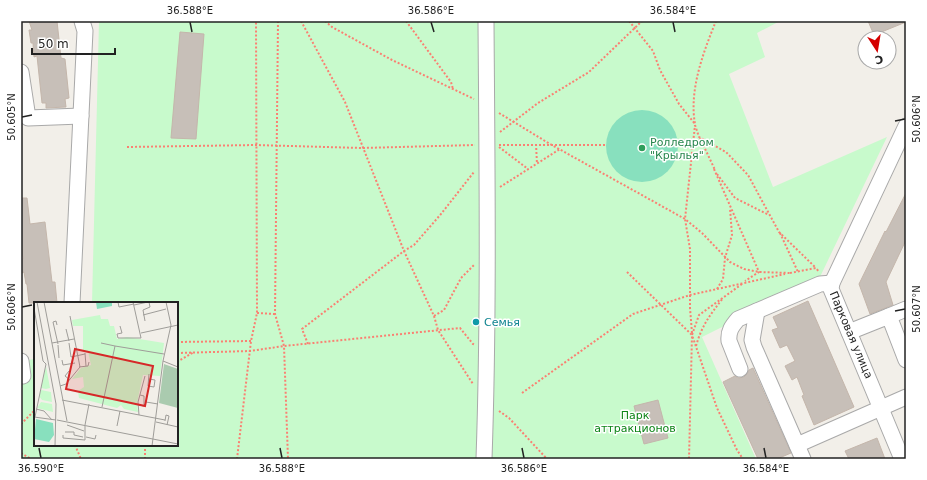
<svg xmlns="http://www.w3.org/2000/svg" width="927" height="480" viewBox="0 0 927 480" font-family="'DejaVu Sans',sans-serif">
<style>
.park{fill:#c8facc}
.pitch{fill:#88e0be}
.building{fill:#c7bfb8;stroke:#c4b6ab}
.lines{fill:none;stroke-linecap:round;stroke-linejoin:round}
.minor-casing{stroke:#a9a9a9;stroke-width:17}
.path{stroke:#fa8072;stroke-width:2;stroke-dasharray:2 2;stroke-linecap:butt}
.minor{stroke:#fff;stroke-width:15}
.ticks{fill:none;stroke:#222;stroke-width:1.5}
.leisure-dot{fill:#2e9e5b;stroke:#fff;stroke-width:1.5}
.culture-dot{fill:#0f9aa8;stroke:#fff;stroke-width:1.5}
.labels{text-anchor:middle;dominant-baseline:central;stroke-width:3;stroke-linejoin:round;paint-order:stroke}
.leisure-label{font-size:11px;fill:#27864d;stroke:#fff;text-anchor:start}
.culture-label{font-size:11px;fill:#0d838f;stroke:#fff;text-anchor:start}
.street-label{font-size:11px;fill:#222;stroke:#fff}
.park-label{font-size:11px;fill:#0c8416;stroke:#fff}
.inset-road{fill:none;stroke:#9f9d99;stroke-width:1}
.view{fill:#d62828;fill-opacity:0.15;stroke:#d62828;stroke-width:2}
.inset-edge{fill:none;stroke:#222;stroke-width:2}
.neatline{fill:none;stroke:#222;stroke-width:1.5}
.ticks-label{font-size:10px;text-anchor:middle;fill:#222}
</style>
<rect width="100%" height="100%" fill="#f2efe9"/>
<polygon class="park" points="99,21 780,21 757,33 765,57 729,74 773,187 887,137 819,279 702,337 756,459 21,459 21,361 35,359 35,445 177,445 177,303 92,303"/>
<circle class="pitch" cx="642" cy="146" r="36"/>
<g class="building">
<polygon points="29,21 57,21 61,58 65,59 69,98 65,99 66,107 46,108 46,103 42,103 37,56 34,57 33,43 31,43 29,30 32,30"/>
<polygon points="868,21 906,21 906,22 874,35"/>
<polygon points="180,32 204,34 196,139 171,138"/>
<polygon points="906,193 906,240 886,282 893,305 870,314 859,284 885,231 886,232"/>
<polygon points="21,198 27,198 30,224 45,222 52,282 55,282 57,303 29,303 27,284 26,284 24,272 22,273 21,264 21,259 23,259 21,240"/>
<polygon points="808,301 854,407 814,425 802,396 804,395 797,377 792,380 785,366 795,361 787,345 780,348 772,330 778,328 773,317"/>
<polygon points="753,368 791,453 777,459 758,459 723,382 735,376 739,378 744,377 747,374 749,370"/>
<polygon points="658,400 668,438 644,444 634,406"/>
<polygon points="877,438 885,459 849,459 845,451"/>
</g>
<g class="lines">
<defs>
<g id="minor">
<polyline points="21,72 28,118 81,116"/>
<polyline points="72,303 85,31 82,21"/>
<polyline points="757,311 752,340 754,347 803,459"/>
<polyline points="889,316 906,309"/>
<polyline points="849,332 889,316 906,360"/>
<polyline points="21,361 23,376"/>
<path d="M740,369L729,341C728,331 732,326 738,319L820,284L832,283"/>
<polyline points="797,445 906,397"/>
<path d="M484,459C489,313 487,167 486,21"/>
<polyline points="902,459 831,289 832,283 906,126"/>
</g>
</defs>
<use href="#minor" class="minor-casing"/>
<g class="path">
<polyline points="278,21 275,314 284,346 288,459"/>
<polyline points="301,21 345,102 404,251 434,316 438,330 473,384"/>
<polyline points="325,21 332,27 392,60 474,99"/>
<polyline points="406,21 451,82 453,89"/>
<path d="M629,21L653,51L660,70L679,104L695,124C689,90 703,53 716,21"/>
<polyline points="499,113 550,144 685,219 702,233 730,262 744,269 759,272 790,273"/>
<polyline points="695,125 699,137 726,152 748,175 779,232 816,268"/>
<polyline points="500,132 538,103 589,72 642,21"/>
<polyline points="700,138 715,170"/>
<polyline points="536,144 537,164"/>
<polyline points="499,145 606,145"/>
<polyline points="127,147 255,145 362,148 475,145"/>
<polyline points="499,147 528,169"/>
<polyline points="714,169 759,272 745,281"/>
<polyline points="717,174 735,198 769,215"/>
<polyline points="500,187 560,149"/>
<polyline points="780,233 798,272"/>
<polyline points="627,272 692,335 689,459"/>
<polyline points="790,273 816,268 819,272"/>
<polyline points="742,284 699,315 692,335 717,408 737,450 743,459"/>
<polyline points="717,289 723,279 725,258 732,235 730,208"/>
<polyline points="257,313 275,314"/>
<polyline points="434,316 444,310 461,278 475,264"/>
<polyline points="692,333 690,308 690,249 685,219 695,125"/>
<polyline points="177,342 251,341"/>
<polyline points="308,344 302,329 404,251 414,245 441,214 474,172"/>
<path d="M696,346C702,325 710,315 723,298"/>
<polyline points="177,353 250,351 284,346 460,328 473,344 475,345"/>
<polyline points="177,362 194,352"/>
<polyline points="522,393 633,314 690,295 785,274"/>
<polyline points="499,411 509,418 547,459"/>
<polyline points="21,424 35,410"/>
<polyline points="75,445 81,459"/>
<polyline points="21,453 31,459"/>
<polyline points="145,459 145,445"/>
<polyline points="237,459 251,341 257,313 256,21"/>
</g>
<use href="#minor" class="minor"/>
</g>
<path class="ticks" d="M190,22L192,32M431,22L434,32M673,22L675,32M22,117L32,115M895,121L905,119M22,307L32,305M895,311L905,309M39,448L41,458M280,448L282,458M522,448L524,458M764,448L766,458"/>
<circle class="leisure-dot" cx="642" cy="148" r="4"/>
<circle class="culture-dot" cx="476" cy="322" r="4"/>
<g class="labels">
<g class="leisure-label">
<text x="650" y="142">Ролледром<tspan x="650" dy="13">"Крылья"</tspan></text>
</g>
<g class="culture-label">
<text x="484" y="322">Семья</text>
</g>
<g class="street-label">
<text transform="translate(851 335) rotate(67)">Парковая улица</text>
</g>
<g class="park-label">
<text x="635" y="415">Парк<tspan x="635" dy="13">аттракционов</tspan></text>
</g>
</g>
<g transform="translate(34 302)">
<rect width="144" height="144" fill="#f2efe9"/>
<path d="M130,62L144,67V106L125,101Z" fill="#aacbaf"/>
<path d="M66,13L67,17H74L76,24H80L83,37L93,35L130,41L126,74L109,73L103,101L104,110L90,107L87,103L83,106L45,96L44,89L50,85L49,75L38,77L47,66L57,63L54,49L49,50V24H39L38,18ZM12,64L16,86L12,87L7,86ZM7,88L17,90L18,100L8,98L5,94ZM7,100L18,102L19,110L3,106Z" fill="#c8facc"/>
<path d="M62,0H78V4L63,7ZM2,117L19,121L20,133L15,140L0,137Z" fill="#88e0be"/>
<path class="inset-road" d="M3,0L22,102L21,144M10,0L33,119M84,0L85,5L100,2M100,3L114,0M0,6L9,59L12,62M109,13L132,7M111,19L109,8L116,5L115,0M23,23L22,19L19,20L24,42M86,24L88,31L83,32L84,36H107L99,0M32,27L35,39M107,31L144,23M18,41L40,37M35,41L37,55L51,52M67,41L81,44M24,43L25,56M51,51L52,64M28,58L29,63L41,61M129,59L144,65M45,65L54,64L55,60M35,69L31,74L36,78M115,77L121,78L120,85L114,84L115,72M26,84L32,82L46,65L36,14M28,98L131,118M112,100L124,102M105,103L110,104V94L106,93M68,105L81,44L130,52M2,107L10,109L18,118M105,113L104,100L111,74M0,115L22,118M1,115L12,62M23,118L144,142M131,119L132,113L135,114L133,123M122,120L144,125M33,123L50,129M51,123L55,102M83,124L86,109M31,130H40V133L49,135M29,133V136L51,138V124M52,135L61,137L62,133M118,144L129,59L137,23L132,0"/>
<path class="view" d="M41,47L119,64L111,104L32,87Z"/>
<rect width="144" height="144" class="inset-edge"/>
</g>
<rect width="927" height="480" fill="none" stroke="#ffffff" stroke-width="44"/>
<g transform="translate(877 50) rotate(168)"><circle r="19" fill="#ffffff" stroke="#a7a7a7"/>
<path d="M0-3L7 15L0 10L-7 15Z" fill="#d40000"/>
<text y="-6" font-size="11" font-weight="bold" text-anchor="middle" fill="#222222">С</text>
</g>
<path d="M32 48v6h83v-6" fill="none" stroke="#222222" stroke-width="2"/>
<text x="38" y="48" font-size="12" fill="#222222" stroke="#ffffff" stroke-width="3" paint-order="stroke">50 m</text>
<rect x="22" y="22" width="883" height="436" class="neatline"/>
<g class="ticks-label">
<text x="190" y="14">36.588°E</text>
<text x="431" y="14">36.586°E</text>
<text x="673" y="14">36.584°E</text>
<text transform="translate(11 117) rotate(-90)" y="4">50.605°N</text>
<text transform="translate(916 119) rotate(-90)" y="4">50.606°N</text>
<text transform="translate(11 307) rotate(-90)" y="4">50.606°N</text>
<text transform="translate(916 309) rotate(-90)" y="4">50.607°N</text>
<text x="41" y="472">36.590°E</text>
<text x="282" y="472">36.588°E</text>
<text x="524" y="472">36.586°E</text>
<text x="766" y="472">36.584°E</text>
</g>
</svg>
